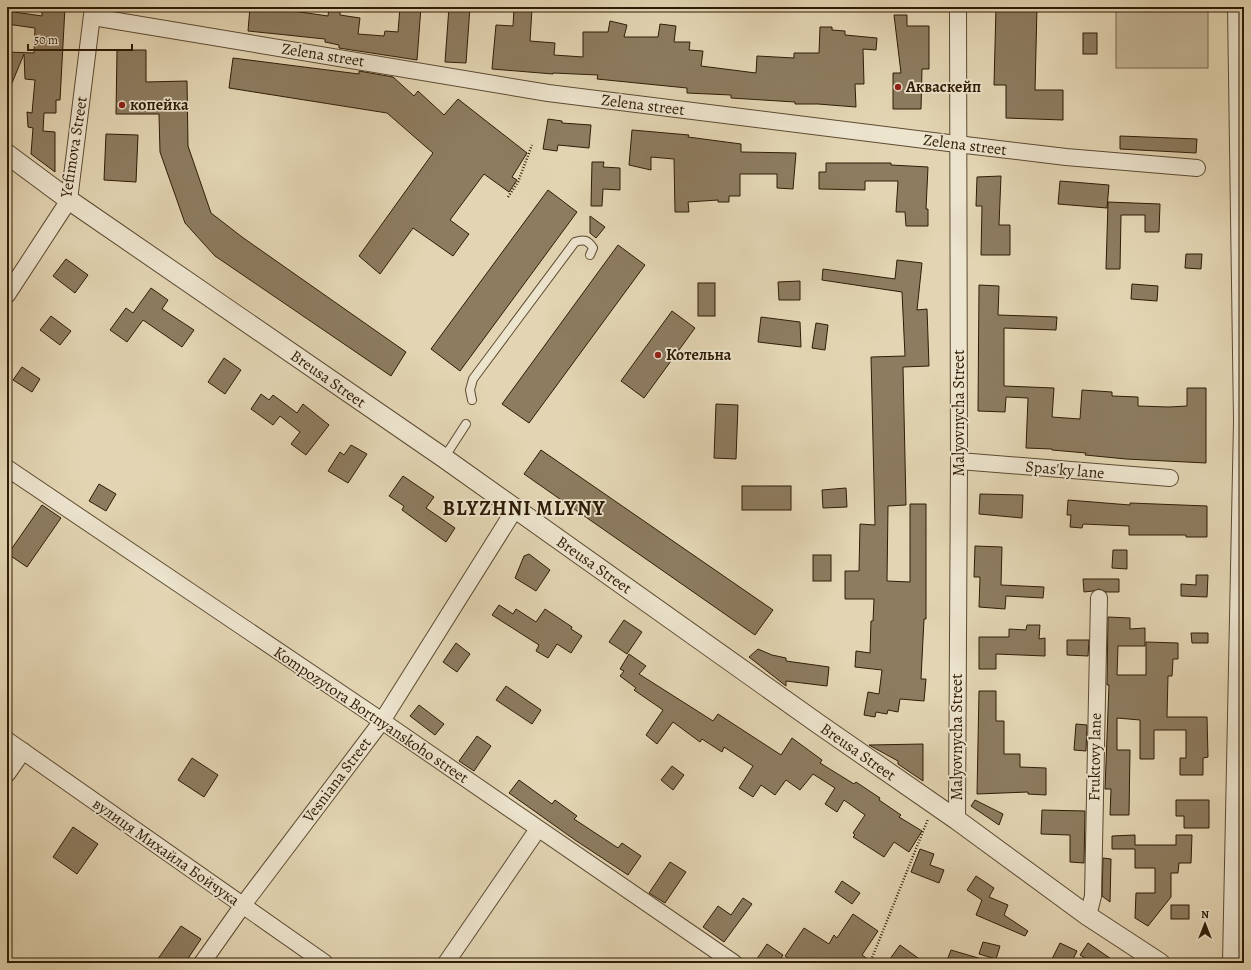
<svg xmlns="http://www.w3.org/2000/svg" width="1251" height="970" viewBox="0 0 1251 970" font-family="Alegreya,serif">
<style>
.green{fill:#c4b696;stroke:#7a694e}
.building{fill:#8d7c60;stroke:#2f1c06}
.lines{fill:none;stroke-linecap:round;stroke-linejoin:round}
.service-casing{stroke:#5c4a31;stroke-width:10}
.minor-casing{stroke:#5c4a31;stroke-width:18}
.tertiary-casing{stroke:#5c4a31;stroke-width:21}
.path{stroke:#2f1c06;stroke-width:2.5;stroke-dasharray:1 2;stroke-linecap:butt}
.service{stroke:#ede4ce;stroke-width:8}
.minor{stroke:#ede4ce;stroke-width:16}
.tertiary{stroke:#ede4ce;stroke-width:19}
.poi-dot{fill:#8f2418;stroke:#ede4ce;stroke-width:1.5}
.labels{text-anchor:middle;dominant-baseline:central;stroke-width:3.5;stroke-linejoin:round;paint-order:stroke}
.street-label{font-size:16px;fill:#2f1c06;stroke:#ede4ce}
.poi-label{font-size:16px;font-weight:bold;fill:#2f1c06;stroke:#ede4ce;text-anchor:start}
.district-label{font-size:20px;font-weight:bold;letter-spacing:1px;fill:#2f1c06;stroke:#ede4ce}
</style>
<rect width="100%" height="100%" fill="#e3d5b3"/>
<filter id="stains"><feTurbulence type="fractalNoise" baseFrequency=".005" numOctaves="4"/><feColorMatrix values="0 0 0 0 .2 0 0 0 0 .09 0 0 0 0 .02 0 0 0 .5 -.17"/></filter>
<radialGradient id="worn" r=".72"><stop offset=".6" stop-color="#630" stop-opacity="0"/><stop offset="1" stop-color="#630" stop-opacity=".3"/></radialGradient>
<rect class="green" x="1116" y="7" width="92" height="61"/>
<g class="building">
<polygon points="42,7 65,7 60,100 56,100 56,113 44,113 43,131 55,132 55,172 31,154 33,128 28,127 27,112 32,113 35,80 25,79 24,54 7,95 7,52 34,53 35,28 7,24 7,11 42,16"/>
<polygon points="250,7 279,7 279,9 328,16 329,7 340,7 340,15 360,18 358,34 384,36 385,31 398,32 400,7 421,7 417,60 339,48 339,45 325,42 325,39 248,31"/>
<polygon points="449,7 470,7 466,63 445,62"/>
<polygon points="996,7 1037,7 1035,90 1063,90 1063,120 1006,118 1006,85 994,85"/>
<polygon points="514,8 532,9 530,41 555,43 554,55 583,57 583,32 608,32 610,21 627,25 624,37 658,37 660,24 676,26 674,42 690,42 689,50 703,51 701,66 756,73 757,56 794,58 794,53 819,53 820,27 832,27 832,30 845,31 845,35 877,38 876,50 863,49 864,84 855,84 856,107 818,104 795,104 795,102 731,98 731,95 687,93 687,88 597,79 598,75 553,73 553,74 492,69 496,25 513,26"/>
<polygon points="894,15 907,15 907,26 929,26 929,69 922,69 921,109 893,109 893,73 901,73"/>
<rect x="1083" y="33" width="14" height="21"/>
<polygon points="117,50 146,50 146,82 187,81 188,146 211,213 242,237 406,352 391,376 215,256 185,223 160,152 159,114 116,114"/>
<polygon points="233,58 359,74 359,71 393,77 414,96 418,91 444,115 458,99 527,153 512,177 517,180 509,192 484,174 450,220 469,234 453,256 413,228 380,274 359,256 433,153 387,113 229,88"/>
<polygon points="548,119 562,121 562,123 591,125 589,148 558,145 557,151 543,149"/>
<polygon points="632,130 689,135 688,137 741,144 741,152 796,153 793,189 777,188 777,174 740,174 740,196 729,196 729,202 718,202 718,200 688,202 689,212 675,212 674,159 651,157 651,170 629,165"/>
<polygon points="106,134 138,135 136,182 104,180"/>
<polygon points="1120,136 1197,139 1196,153 1120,149"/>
<polygon points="592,162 604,162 603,167 620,168 620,190 603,189 602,206 591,206"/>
<polygon points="826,163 891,163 891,165 928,167 926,209 928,209 928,226 906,226 905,212 896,212 898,181 865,181 865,190 819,189 819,172 826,172"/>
<polygon points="1001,176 999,225 1010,225 1010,255 981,255 982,206 976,206 977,177"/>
<polygon points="1060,181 1109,185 1107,208 1058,204"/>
<polygon points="548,190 577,212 460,371 431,349"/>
<polygon points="1108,202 1160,204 1159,232 1145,232 1145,215 1121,215 1120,269 1106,269"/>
<polygon points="590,216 605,227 596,238 590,233"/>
<polygon points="618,245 645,265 529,423 502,404"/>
<polygon points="1186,254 1202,254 1201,269 1185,268"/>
<polygon points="66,259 88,275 75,293 53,276"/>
<polygon points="897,260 922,263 917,310 927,309 929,366 903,367 906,505 888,506 887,581 910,582 910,504 926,504 926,619 924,619 921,679 926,679 924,701 900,699 898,712 888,710 887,714 876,712 875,717 864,715 868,692 879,694 882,670 855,667 856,651 870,653 871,621 873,621 874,599 845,599 845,571 859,571 860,524 875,525 871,357 905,356 902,292 822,280 823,269 895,279"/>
<polygon points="800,281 800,300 779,300 778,282"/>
<rect x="698" y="283" width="17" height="33"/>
<polygon points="1132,284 1158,286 1157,301 1131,299"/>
<polygon points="979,285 999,286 998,315 1057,317 1056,330 1004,328 1004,386 1054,388 1052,417 1080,419 1082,390 1112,392 1112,396 1138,397 1138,406 1169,407 1187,406 1187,388 1206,388 1206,463 1126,459 1085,455 1086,453 1052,450 1052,449 1026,448 1028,398 1006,397 1005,412 978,411"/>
<polygon points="151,288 168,300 162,309 194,330 182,347 143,320 127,342 110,330 126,308 133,313"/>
<polygon points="672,311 695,328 644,398 621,381"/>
<polygon points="51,316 71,331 60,345 40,330"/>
<polygon points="761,317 800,322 801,347 758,342"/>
<polygon points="816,323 828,325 825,350 812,348"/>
<polygon points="224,358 241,370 225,394 208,382"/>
<polygon points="22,367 40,379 32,392 13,380"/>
<polygon points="261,394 269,400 273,395 297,413 303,404 329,425 306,455 291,444 300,432 280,416 273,425 251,409"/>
<polygon points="716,404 738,405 736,459 714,458"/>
<polygon points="351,445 367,454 348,483 328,471 340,452 344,455"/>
<polygon points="541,450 773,610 755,635 524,474"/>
<polygon points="403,476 434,497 426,508 455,528 446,542 402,510 404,506 389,496"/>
<polygon points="99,484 116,494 106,511 89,501"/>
<rect x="742" y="486" width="49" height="24"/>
<polygon points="846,488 847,507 823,508 822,490"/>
<polygon points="980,494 1023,495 1022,518 979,514"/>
<polygon points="1068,500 1130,505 1130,503 1207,506 1207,537 1186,537 1186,535 1129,535 1129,526 1083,524 1082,528 1070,527 1071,515 1067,515"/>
<polygon points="42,505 61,518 27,567 8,554"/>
<polygon points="975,546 1002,547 1001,585 1044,587 1043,598 1006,596 1005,609 979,607 980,577 974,577"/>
<polygon points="1113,550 1127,550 1127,569 1112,568"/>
<polygon points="529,554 550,570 536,591 515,578 524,556"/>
<rect x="813" y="555" width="18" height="26"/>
<polygon points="1196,575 1208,575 1207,597 1181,596 1181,584 1196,585"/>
<polygon points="1083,579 1119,579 1119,592 1106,592 1099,589 1093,591 1084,592"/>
<polygon points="499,605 513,614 516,609 536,622 545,609 572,627 571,629 582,636 571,653 557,644 548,658 536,651 539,645 492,615"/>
<polygon points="1108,617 1130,618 1130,629 1145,628 1145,646 1118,646 1117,675 1146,675 1146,642 1178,643 1178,659 1173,659 1172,676 1168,676 1167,717 1207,717 1208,757 1203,758 1203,775 1180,775 1180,758 1186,758 1186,730 1154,730 1154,759 1140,759 1140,720 1117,718 1117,750 1130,750 1129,815 1110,815 1111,789 1105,789 1109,685 1107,685"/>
<polygon points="624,620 642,632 627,654 609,642"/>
<polygon points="1027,625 1040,625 1039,639 1045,638 1045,656 996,654 996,669 979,669 979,637 1009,637 1009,629 1026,630"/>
<polygon points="1191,633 1208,633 1208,643 1192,643"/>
<polygon points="1067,640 1089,640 1088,656 1067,655"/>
<polygon points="456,643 470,654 457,672 443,662"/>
<polygon points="758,649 772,655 786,658 786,661 829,667 827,686 786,681 786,686 749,657"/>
<polygon points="629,654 646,666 639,674 713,721 718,714 781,755 792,738 822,760 820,763 854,784 856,782 880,798 879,800 901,815 899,817 922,831 909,852 894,842 884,857 853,837 855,835 853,833 865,815 844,800 837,812 825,804 835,788 813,774 800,790 786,780 775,795 761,785 753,797 739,788 753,766 724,747 722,752 702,739 700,742 673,722 657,744 646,735 663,710 634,690 636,688 620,676 624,671 620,669"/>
<polygon points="506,686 541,710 532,724 496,700"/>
<polygon points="979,691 996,691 996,721 1004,721 1004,754 1020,754 1020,767 1046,768 1046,795 1028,794 1028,792 977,794"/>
<polygon points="419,705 444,724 435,735 410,716"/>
<polygon points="1076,724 1087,725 1086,751 1074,750"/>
<polygon points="477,736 491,746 474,771 459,761"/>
<polygon points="923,744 923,781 898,764 898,761 869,745"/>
<polygon points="192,758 218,775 204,797 178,780"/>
<polygon points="672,766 684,775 673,790 661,780"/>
<polygon points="519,780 552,804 555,800 577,816 574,819 618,848 622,843 641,856 628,875 575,840 509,793"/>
<polygon points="975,800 1003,814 999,825 971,806"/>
<polygon points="1176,800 1209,800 1209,828 1184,828 1184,816 1176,816"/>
<polygon points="1042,810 1085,811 1084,863 1070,862 1070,835 1041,834"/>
<polygon points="73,827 98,844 77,874 53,857"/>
<polygon points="1135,835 1135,845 1176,845 1176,835 1192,835 1191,863 1179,863 1178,873 1171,873 1171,897 1148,926 1135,918 1136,893 1155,893 1155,868 1135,868 1135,849 1112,849 1112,836"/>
<polygon points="920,849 934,854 930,865 944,870 939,883 911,872"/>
<polygon points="1103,858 1111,859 1110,902 1102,896"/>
<polygon points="670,862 686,872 665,903 649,893"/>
<polygon points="976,876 994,888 989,897 1008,905 1004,915 1028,931 1025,936 976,915 982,900 967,890"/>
<polygon points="842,881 860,893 852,904 835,892"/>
<polygon points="743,898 752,904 724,942 703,927 718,906 731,915"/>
<rect x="1171" y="905" width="18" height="14"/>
<polygon points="853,914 878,931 862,955 873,963 796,963 785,956 804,928 829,944 834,935 837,938"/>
<polygon points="181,926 201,939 185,963 155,963"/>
<polygon points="983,942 1000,946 996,959 979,954"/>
<polygon points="1060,943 1077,951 1071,963 1050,963"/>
<polygon points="1088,943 1117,963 1093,963 1080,955"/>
<polygon points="767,944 783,955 778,963 754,963"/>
<polygon points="900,945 925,963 887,963"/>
<polygon points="951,950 985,960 985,963 946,963"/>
</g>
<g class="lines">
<defs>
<g id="service">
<path d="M472,400L470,390L473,379L575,242C584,239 588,240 593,248L590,255"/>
<polyline points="444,458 466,424"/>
</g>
<g id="minor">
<polyline points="93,17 548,93 957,144 1066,157 1197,168"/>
<polyline points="7,295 69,200 93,7"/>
<polyline points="959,461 1170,478"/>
<polyline points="7,468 382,721 734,963"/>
<polyline points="7,740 325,963"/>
<polyline points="7,774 23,751"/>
<polyline points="957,820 959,461 958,7"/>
<polyline points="1088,916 1093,896 1099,598"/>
<polyline points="202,963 243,905 382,721 515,509"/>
<polyline points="446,963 538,829"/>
<polyline points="1231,963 1242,421 1236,7"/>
</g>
<polyline id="tertiary" points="7,154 69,200 444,458 820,725 957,820 1088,916 1160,963"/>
</defs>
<use href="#service" class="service-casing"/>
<use href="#minor" class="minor-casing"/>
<use href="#tertiary" class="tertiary-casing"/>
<g class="path">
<polyline points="508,197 518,182 532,145"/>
<polyline points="870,963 928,819"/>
</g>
<use href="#service" class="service"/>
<use href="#minor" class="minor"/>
<use href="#tertiary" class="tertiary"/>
</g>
<g class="poi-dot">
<circle cx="898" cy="87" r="4"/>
<circle cx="122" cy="105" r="4"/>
<circle cx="658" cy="355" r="4"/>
</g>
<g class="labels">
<g class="street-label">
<text transform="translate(323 55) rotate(9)">Zelena street</text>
<text transform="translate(643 105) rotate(7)">Zelena street</text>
<text transform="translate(965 145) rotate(7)">Zelena street</text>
<text transform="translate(74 147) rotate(-81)">Yefimova Street</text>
<text transform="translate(328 379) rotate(35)">Breusa Street</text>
<text transform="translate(959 413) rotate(-90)">Malyovnycha Street</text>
<text transform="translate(1065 470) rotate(5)">Spas'ky lane</text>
<text transform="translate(594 565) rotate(35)">Breusa Street</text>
<text transform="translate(371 715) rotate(34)">Kompozytora Bortnyanskoho street</text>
<text transform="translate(957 737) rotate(-90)">Malyovnycha Street</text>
<text transform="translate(858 752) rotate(35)">Breusa Street</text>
<text transform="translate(1095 757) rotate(-89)">Fruktovy lane</text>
<text transform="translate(337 780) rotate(-53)">Vesniana Street</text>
<text transform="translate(166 852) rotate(35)">вулиця Михайла Бойчука</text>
</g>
<g class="poi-label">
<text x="906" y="87">Акваскейп</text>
<text x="130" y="105">копейка</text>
<text x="666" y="355">Котельна</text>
</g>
<g class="district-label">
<text x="524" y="508">BLYZHNI MLYNY</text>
</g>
</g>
<rect width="1251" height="970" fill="none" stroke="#e3d5b3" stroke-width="24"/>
<rect x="8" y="8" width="1235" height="954" fill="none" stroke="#2f1c06" stroke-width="2"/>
<rect x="12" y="12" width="1227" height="946" fill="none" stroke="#2f1c06"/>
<g transform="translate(1205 924)" stroke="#ede4ce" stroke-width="3" paint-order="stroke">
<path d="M0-3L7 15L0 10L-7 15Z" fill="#2f1c06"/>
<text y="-6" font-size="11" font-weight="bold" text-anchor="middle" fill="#2f1c06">N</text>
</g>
<path d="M28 44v6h104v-6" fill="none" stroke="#2f1c06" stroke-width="2"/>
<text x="34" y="44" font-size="12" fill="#2f1c06" stroke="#ede4ce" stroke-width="3" paint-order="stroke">50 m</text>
<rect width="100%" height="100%" filter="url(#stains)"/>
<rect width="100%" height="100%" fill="url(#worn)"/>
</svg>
